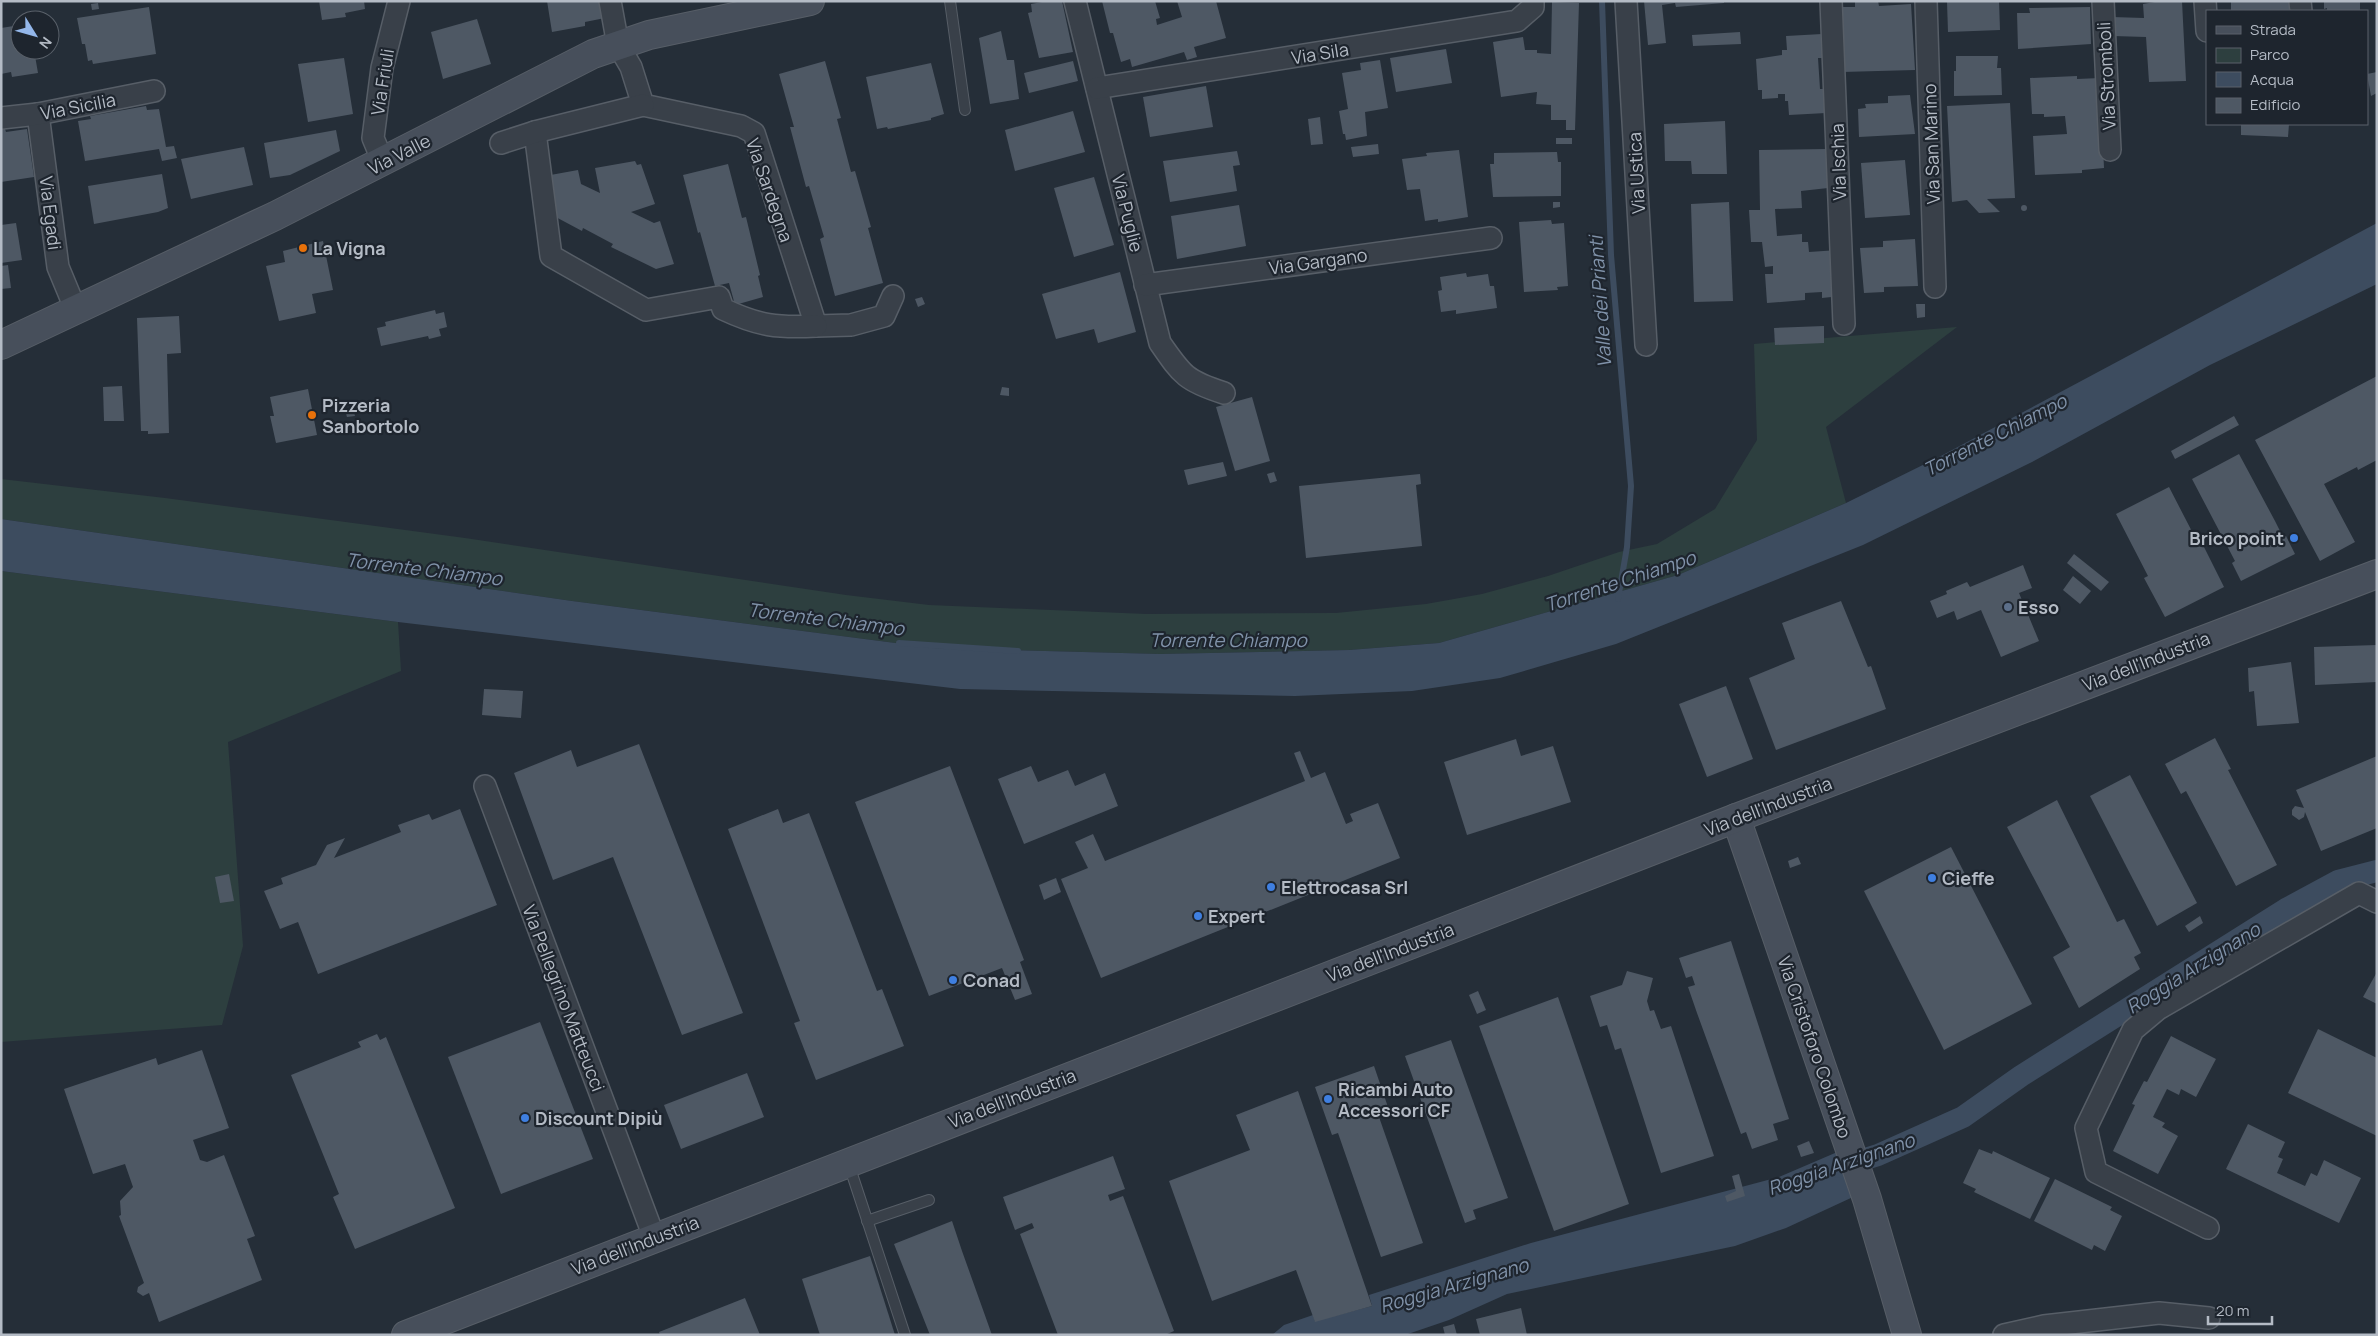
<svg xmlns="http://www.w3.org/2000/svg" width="2378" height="1336" viewBox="0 0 2378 1336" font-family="Manrope,sans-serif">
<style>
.green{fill:#2d3f3f}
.water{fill:#3d4c5f}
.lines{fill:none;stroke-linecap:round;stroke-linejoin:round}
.stream{stroke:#3d4c5f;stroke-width:6}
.canal{stroke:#3d4c5f;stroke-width:22}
.building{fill:#4e5864}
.lane-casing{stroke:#575e67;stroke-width:12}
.street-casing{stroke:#575e67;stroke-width:24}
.secondary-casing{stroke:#575e67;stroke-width:30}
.lane{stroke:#394049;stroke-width:10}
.street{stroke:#394049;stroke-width:21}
.secondary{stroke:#474f5b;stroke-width:28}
.food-dot{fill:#e8710a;stroke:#1e252e;stroke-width:2}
.shop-dot{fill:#3f7fe0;stroke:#1e252e;stroke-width:2}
.service-dot{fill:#5c6f8a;stroke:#1e252e;stroke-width:2}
.labels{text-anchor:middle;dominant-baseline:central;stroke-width:4.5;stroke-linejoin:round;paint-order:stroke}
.street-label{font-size:18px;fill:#b4bbc5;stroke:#1e252e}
.poi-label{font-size:18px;font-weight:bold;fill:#b4bbc5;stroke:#1e252e;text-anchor:start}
.water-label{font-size:19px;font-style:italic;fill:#8092a9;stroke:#1e252e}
</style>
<rect width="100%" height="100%" fill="#252e38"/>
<g class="green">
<polygon points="1957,327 1826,427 1846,503 1678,575 1439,643 1349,650 1160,654 934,648 572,601 1,519 1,479 165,498 465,538 846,595 929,605 1146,614 1336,613 1426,604 1482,594 1548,576 1619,552 1657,544 1715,509 1757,440 1754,344"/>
<polygon points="1,571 398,622 401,671 228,742 243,946 222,1025 1,1042"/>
</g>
<g class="water">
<polygon points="2377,223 2377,284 2210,365 2032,462 1863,545 1616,644 1500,678 1412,691 1295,696 960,689 398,622 1,571 1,519 572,601 934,648 1160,654 1349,650 1439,643 1678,575 1846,503 1939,457"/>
<polygon points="1842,1150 1866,1191 1786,1228 1735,1246 1507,1294 1449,1320 1405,1335 1272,1335 1284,1325 1313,1315 1315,1321 1372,1306 1369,1295 1531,1243 1779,1177"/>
</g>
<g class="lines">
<g class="stream">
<polyline points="1602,1 1611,255 1631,486 1627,547 1618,599"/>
<polyline points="899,643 1018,651"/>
</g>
<polyline class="canal" points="1840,1167 1878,1155 1963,1117 2021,1076 2286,909 2338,881 2377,871"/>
</g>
<g class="building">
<polygon points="319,1 364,1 365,9 345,13 346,17 322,20"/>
<polygon points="547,1 602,1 605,18 585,22 585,26 552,32"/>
<polygon points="1047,1 1062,1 1073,52 1039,58 1028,13 1032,12 1031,4"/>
<polygon points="1102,1 1155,1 1160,18 1156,19 1157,25 1182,17 1177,1 1216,1 1226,38 1194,47 1197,57 1187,60 1184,52 1132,67 1130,59 1121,62 1113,33 1110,33"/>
<polygon points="1644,1 1724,1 1724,3 1676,7 1675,3 1662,5 1666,43 1648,45"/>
<polygon points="1855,1 1878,1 1879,6 1911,4 1915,70 1842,72 1841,7 1855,7"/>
<polygon points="1999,1 2000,30 1948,32 1947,2"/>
<polygon points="2160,1 2182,1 2186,81 2149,82 2146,37 2113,36 2112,17 2144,18 2143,4"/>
<rect x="2231" y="1" width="60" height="10"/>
<polygon points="2324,1 2360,1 2360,11 2327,11 2327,8 2324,9"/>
<polygon points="1552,2 1579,3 1575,130 1566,130 1566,120 1551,120 1551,105 1536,104 1537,92 1501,97 1493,42 1523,37 1525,50 1537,50 1537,53 1551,54"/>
<polygon points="98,3 99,9 92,10 91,4"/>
<polygon points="149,7 156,54 93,64 92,60 88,61 85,44 82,44 77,18"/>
<polygon points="2090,7 2091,44 2018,49 2017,13 2030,13 2029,8"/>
<polygon points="477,19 491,64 443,79 431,32"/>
<polygon points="20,25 20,50 34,50 38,73 12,77 11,72 1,74 1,28"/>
<polygon points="1001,31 1007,60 1014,60 1019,99 990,104 979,38"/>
<polygon points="1740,32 1741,44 1693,46 1692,35"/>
<polygon points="1822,34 1823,58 1818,58 1820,89 1825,89 1826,113 1789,115 1788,101 1785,101 1785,94 1778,94 1778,98 1762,99 1762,90 1758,90 1756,59 1782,55 1782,50 1787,50 1786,36"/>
<polygon points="1446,49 1452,83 1396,92 1390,58"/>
<polygon points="1956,56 1998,56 1997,68 2001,68 2002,95 1954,96 1954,71 1956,71"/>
<polygon points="344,58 353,114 308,122 298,64"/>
<polygon points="1380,60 1388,108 1365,112 1367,136 1346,140 1345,134 1343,134 1339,111 1348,109 1342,73 1361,70 1360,63"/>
<polygon points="825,61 841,118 837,119 851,172 855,171 871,227 868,228 883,283 835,296 820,239 824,237 809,186 806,187 790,127 794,127 779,74"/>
<polygon points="1073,61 1078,81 1029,93 1024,73"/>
<polygon points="931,63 944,114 931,118 931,120 888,129 887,127 877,129 866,77"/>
<polygon points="2377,72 2377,93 2371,96 2367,74"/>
<polygon points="2077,76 2077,79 2100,78 2104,168 2082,170 2082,173 2035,175 2033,136 2067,134 2065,116 2044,117 2044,114 2032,114 2030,78"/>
<polygon points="1206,86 1213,127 1150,137 1143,97"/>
<polygon points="1910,95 1915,134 1859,137 1858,109 1866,108 1865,104 1888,103 1888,96"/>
<polygon points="2010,103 2015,198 1987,199 2000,212 1979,213 1967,200 1952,202 1947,106"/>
<polygon points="146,106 147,110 159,109 166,147 174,146 177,158 162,161 159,149 85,161 78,121 91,119 90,116"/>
<polygon points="1073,111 1085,152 1015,171 1005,130"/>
<polygon points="1320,117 1323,144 1311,145 1308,119"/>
<polygon points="1725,121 1727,174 1692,174 1691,161 1665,161 1664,124"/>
<polygon points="2241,124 2289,124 2288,137 2241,135"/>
<polygon points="1,129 5,129 6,132 27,129 34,177 1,182"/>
<polygon points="336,130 340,151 290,175 270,178 264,143"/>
<rect x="1556" y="138" width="16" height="6"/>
<polygon points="1378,144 1379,154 1353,157 1351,147"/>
<polygon points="244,147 253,185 191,199 181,159"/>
<polygon points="1827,149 1828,188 1801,191 1802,208 1775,209 1777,236 1802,234 1802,242 1808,242 1809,252 1838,250 1841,296 1822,298 1822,292 1805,293 1805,300 1767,303 1765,274 1773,274 1773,266 1765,267 1762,242 1751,242 1749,210 1760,210 1759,150"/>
<polygon points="1459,150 1468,217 1438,222 1438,219 1425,221 1420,189 1407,190 1402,159 1427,156 1426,153"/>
<polygon points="1237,151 1240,165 1233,166 1237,191 1170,202 1163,161"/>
<polygon points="1557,152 1558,162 1561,162 1561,196 1493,197 1490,164 1494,164 1494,153"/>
<polygon points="1905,160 1910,215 1865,218 1861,163"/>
<polygon points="635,161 637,165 641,164 655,204 631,212 654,223 660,221 674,264 656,269 611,247 613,244 583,228 582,231 552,215 545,176 578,170 581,184 600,193 595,168"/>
<polygon points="728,164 742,218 746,217 760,275 758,276 763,297 735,305 729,283 715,286 700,232 698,233 683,175"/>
<polygon points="162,174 168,208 158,212 94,224 88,186"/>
<polygon points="1094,177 1114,245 1074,257 1054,188"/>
<polygon points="1553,202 1560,202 1560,207 1553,208"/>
<polygon points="1729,202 1733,301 1694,302 1691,204"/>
<circle cx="2024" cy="208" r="3"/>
<polygon points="1239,205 1246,246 1177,259 1171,216"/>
<polygon points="1551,220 1552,224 1564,223 1568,286 1557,287 1558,290 1524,292 1519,222"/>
<polygon points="16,223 22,260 1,263 1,225"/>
<polygon points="1915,239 1918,286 1884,287 1884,292 1864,293 1860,248 1883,247 1883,241"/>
<polygon points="323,241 333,290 312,294 316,313 279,321 266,266 285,262 283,251"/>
<polygon points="8,265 11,288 1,289 1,266"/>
<polygon points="1120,272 1136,332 1098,343 1094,329 1056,339 1042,294"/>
<polygon points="1466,273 1467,277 1488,274 1490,286 1494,286 1497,308 1456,314 1456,310 1441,312 1438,291 1442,290 1440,277"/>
<polygon points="922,297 925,304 918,307 915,299"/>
<polygon points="1916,304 1925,304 1925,317 1917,318"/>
<polygon points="435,310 436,314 444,312 447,327 439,329 441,336 429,339 428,336 381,346 377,328 386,326 385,322"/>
<polygon points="179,316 181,353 167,354 169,433 148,434 148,431 141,431 137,318"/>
<polygon points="1824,326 1824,343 1775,345 1774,328"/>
<polygon points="2377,376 2377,460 2358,470 2357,467 2324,484 2355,542 2320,561 2255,440"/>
<polygon points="122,386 124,421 104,421 103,387"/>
<polygon points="1002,387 1009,388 1009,396 1000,395"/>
<polygon points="308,389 317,435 276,443 270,416 274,416 270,397"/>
<polygon points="1252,397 1270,461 1235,471 1216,407"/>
<polygon points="353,408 355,416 347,417 345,410"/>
<polygon points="2234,416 2239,425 2175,459 2171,451"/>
<polygon points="2239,454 2275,521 2283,537 2286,536 2295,554 2241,581 2232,563 2235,561 2192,479"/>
<polygon points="1223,462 1227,476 1188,485 1184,470"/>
<polygon points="1274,472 1277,481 1270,483 1267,474"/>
<polygon points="1420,474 1421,484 1416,485 1422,546 1306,558 1299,486"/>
<polygon points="2169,487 2200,547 2203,545 2224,587 2165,617 2144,578 2148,576 2116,514"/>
<polygon points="2074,554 2109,582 2101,591 2067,563"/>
<polygon points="2023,565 2032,588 2019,593 2039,641 2001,657 1981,610 1957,620 1954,611 1937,618 1930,601 1947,594 1946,591 1967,582 1970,587"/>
<polygon points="2073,576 2091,591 2080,604 2063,590"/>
<polygon points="1841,601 1868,667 1871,666 1886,709 1776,750 1749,678 1795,659 1782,623"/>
<polygon points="2377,645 2377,682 2315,685 2314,647"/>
<polygon points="2291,662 2299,723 2257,726 2254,691 2249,692 2248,668"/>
<polygon points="1726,686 1753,759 1707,777 1679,704"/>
<polygon points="484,689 523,691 521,718 482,715"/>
<polygon points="2215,738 2231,769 2228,770 2277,865 2236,886 2186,791 2181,794 2165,764"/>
<polygon points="1516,739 1521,756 1553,746 1571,802 1467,835 1444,762"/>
<polygon points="639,744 743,1013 682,1035 613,857 553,880 514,773 571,750 577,767"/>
<polygon points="1300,751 1311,778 1325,772 1346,824 1353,821 1350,814 1378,803 1400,858 1101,978 1061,879 1088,868 1075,842 1093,834 1105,861 1305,781 1294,753"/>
<polygon points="2377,756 2377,828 2321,851 2305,812 2304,817 2299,820 2292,815 2292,810 2295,806 2304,808 2296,790"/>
<polygon points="950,766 1024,960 1020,962 1032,994 1015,1000 1002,968 929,996 855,802"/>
<polygon points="1031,766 1038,782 1068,770 1075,786 1105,773 1118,806 1024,844 998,779"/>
<polygon points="2130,775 2197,903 2157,926 2090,796"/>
<polygon points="2057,800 2117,922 2124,919 2141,953 2134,957 2140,969 2079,1008 2053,957 2070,947 2007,827"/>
<polygon points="460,809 497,905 318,974 298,922 280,929 264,891 283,884 281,878 316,865 327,845 345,838 334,858 401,832 398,825 429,814 432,820"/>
<polygon points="778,809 783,823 809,813 877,991 882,989 904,1046 816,1080 794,1023 800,1021 728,829"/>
<polygon points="1951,847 2032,1004 1944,1050 1864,891"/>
<polygon points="1798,857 1801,864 1790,868 1788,861"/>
<polygon points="229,874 234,901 220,903 215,877"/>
<polygon points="1056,878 1061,892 1044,900 1039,885"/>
<polygon points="2200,916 2203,923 2189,932 2185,926"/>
<polygon points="1731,941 1789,1119 1773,1124 1778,1140 1752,1149 1746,1132 1741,1134 1697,1013 1688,987 1695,985 1692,976 1686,978 1679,958"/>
<polygon points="1627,971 1653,978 1647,1001 1650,1011 1654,1010 1661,1029 1671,1026 1714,1156 1661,1173 1621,1048 1615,1050 1607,1025 1600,1027 1590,996 1622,985"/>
<polygon points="2377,972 2377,1004 2363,997"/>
<polygon points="1478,991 1486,1010 1477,1014 1469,995"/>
<polygon points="1558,997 1629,1204 1554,1231 1479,1026"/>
<polygon points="540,1022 593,1159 501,1194 448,1057"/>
<polygon points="2318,1029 2377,1058 2377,1136 2288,1093"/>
<polygon points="377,1034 380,1040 386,1037 455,1208 355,1249 333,1197 339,1194 291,1075 361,1047 358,1042"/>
<polygon points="2171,1036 2216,1059 2196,1097 2181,1089 2179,1095 2167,1089 2153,1117 2165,1123 2162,1127 2178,1136 2158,1174 2113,1151 2135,1105 2132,1104 2144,1081 2147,1082"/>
<polygon points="1451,1040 1508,1198 1473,1210 1476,1219 1465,1223 1405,1056"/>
<polygon points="202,1050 229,1128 193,1140 200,1160 207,1162 224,1155 255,1236 247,1239 262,1280 159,1322 149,1293 143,1296 137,1292 138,1287 144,1283 119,1216 121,1215 120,1201 133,1187 125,1164 93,1174 64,1089 156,1058 158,1065"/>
<polygon points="1374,1066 1390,1113 1379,1117 1423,1243 1381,1257 1338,1133 1332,1135 1315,1087"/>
<polygon points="747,1073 764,1117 681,1149 664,1105"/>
<polygon points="1298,1091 1372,1306 1315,1322 1296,1270 1212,1301 1169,1181 1250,1150 1236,1115"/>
<polygon points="2248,1124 2285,1142 2278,1157 2283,1159 2277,1173 2305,1186 2311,1173 2317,1176 2324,1160 2361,1178 2339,1223 2226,1169"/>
<polygon points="1809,1141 1814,1153 1801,1157 1797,1146"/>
<polygon points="1979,1149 1992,1154 1993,1151 2050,1178 2030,1219 1974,1192 1976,1189 1963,1183"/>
<polygon points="1113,1156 1125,1189 1108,1195 1110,1201 1123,1196 1174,1331 1165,1335 1058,1335 1020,1234 1034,1228 1032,1223 1015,1230 1003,1197"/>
<polygon points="1739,1174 1745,1196 1727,1202 1725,1196 1736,1191 1732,1176"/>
<polygon points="2055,1179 2112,1207 2110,1210 2122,1216 2105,1251 2094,1245 2092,1250 2034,1221"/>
<polygon points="952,1221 962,1251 992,1335 930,1335 894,1244"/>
<polygon points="870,1256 895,1335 820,1335 802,1279"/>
<polygon points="745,1298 760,1335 660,1335 659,1332"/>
<polygon points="1521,1308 1527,1335 1480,1335 1476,1319"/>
<polygon points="1454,1324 1457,1335 1445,1335 1443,1327"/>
</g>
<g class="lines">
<defs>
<g id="lane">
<polyline points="950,1 965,110"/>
<polyline points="849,1165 905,1335"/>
<polyline points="867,1221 929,1200"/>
</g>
<g id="street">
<polyline points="610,1 618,45 631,67 643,105 741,126 754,133 816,326 851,325 884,316 893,296"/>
<path d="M1075,1L1160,343C1182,375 1186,381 1224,393"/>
<polyline points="1626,1 1646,345"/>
<polyline points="1831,1 1844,324"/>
<polyline points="1926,1 1935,287"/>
<polyline points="2103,1 2110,150"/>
<polyline points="2205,1 2207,31"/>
<polyline points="2300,1 2301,11"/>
<polyline points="1097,88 1517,21 1533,7 1533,1"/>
<polyline points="38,114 58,267 75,308"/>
<polyline points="1,118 38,114 154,91"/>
<path d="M535,132L551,256L646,310L719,297L723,309C759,326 777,328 816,326"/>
<polyline points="501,143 535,132 643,105"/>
<polyline points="383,162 373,138 382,68 399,1"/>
<polyline points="1145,285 1491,238"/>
<polyline points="485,786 654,1237"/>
<polyline points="2208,1228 2096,1172 2086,1128 2133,1030 2158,1009 2359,893 2377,902"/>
<polyline points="2004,1335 2044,1326 2159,1313 2209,1318"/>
</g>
<g id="secondary">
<polyline points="1,345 275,216 593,54 649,35 810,1"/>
<polyline points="1736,818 1867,1199 1907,1335"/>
<polyline points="406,1335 1736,818 2377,574"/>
</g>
</defs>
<use href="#lane" class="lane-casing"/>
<use href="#street" class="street-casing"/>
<use href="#secondary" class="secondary-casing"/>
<use href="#lane" class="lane"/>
<use href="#street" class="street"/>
<use href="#secondary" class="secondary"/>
</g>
<g class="food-dot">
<circle cx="303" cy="248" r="5"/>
<circle cx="312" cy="415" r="5"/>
</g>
<g class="shop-dot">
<circle cx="2294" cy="538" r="5"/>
<circle cx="1932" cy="878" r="5"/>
<circle cx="1271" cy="887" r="5"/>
<circle cx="1198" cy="916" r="5"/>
<circle cx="953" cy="980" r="5"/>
<circle cx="1328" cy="1099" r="5"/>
<circle cx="525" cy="1118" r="5"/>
</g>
<circle class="service-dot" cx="2008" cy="607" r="5"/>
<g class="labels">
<g class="street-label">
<text transform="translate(1320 53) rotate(-9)">Via Sila</text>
<text transform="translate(2106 76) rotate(-93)">Via Stromboli</text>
<text transform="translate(382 82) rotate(-81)">Via Friuli</text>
<text transform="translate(78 106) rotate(-11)">Via Sicilia</text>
<text transform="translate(1931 144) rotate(-92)">Via San Marino</text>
<text transform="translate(399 154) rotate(-27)">Via Valle</text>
<text transform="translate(1838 162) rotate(-92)">Via Ischia</text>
<text transform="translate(1636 173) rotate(-93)">Via Ustica</text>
<text transform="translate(770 190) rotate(71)">Via Sardegna</text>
<text transform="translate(51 213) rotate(83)">Via Egadi</text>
<text transform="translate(1128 213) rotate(76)">Via Puglie</text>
<text transform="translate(1318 261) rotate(-8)">Via Gargano</text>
<text transform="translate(2146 661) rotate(-21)">Via dell'Industria</text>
<text transform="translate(1768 806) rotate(-21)">Via dell'Industria</text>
<text transform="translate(1390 952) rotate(-21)">Via dell'Industria</text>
<text transform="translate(564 998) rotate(69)">Via Pellegrino Matteucci</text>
<text transform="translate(1815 1047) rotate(71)">Via Cristoforo Colombo</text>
<text transform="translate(1012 1098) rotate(-21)">Via dell'Industria</text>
<text transform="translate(635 1245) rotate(-21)">Via dell'Industria</text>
</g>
<g class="poi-label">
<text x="313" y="248">La Vigna</text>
<text x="322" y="405">Pizzeria<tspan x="322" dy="21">Sanbortolo</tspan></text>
<text x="2284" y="538" text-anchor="end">Brico point</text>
<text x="2018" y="607">Esso</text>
<text x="1942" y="878">Cieffe</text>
<text x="1281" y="887">Elettrocasa Srl</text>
<text x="1208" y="916">Expert</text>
<text x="963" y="980">Conad</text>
<text x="1338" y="1089">Ricambi Auto<tspan x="1338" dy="21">Accessori CF</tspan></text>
<text x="535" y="1118">Discount Dipiù</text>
</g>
<g class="water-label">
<text transform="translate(1600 302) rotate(-94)">Valle dei Prianti</text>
<text transform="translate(1995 435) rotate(-27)">Torrente Chiampo</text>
<text transform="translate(424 569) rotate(7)">Torrente Chiampo</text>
<text transform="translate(1620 581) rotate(-18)">Torrente Chiampo</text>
<text transform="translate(826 619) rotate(7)">Torrente Chiampo</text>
<text x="1228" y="640">Torrente Chiampo</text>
<text transform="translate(2193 968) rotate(-32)">Roggia Arzignano</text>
<text transform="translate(1841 1164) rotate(-19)">Roggia Arzignano</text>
<text transform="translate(1454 1285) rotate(-16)">Roggia Arzignano</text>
</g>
</g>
<rect width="2378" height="1336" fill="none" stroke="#b4bbc5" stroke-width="5"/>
<rect x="2206" y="10" width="162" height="115" fill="#1e252e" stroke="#5a616a"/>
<rect x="2216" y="26" width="25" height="8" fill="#474f5b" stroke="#5a616a"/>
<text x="2250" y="35" font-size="15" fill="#b4bbc5">Strada</text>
<rect x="2216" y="48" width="25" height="15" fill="#2d3f3f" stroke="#5a616a"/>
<text x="2250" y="60" font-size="15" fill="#b4bbc5">Parco</text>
<rect x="2216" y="72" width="25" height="15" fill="#3d4c5f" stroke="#5a616a"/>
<text x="2250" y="85" font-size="15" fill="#b4bbc5">Acqua</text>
<rect x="2216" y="98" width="25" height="15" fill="#4e5864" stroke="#5a616a"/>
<text x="2250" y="110" font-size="15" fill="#b4bbc5">Edificio</text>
<g transform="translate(35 35) rotate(127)"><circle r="24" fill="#1e252e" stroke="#5a616a"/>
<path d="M0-4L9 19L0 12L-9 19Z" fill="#94b7ea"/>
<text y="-8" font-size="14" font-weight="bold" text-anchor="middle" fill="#b4bbc5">N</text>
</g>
<path d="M2208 1316v8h64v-8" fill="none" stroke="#b4bbc5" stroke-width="2.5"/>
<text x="2216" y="1316" font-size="15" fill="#b4bbc5" stroke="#1e252e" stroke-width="4" paint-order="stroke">20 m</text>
</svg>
